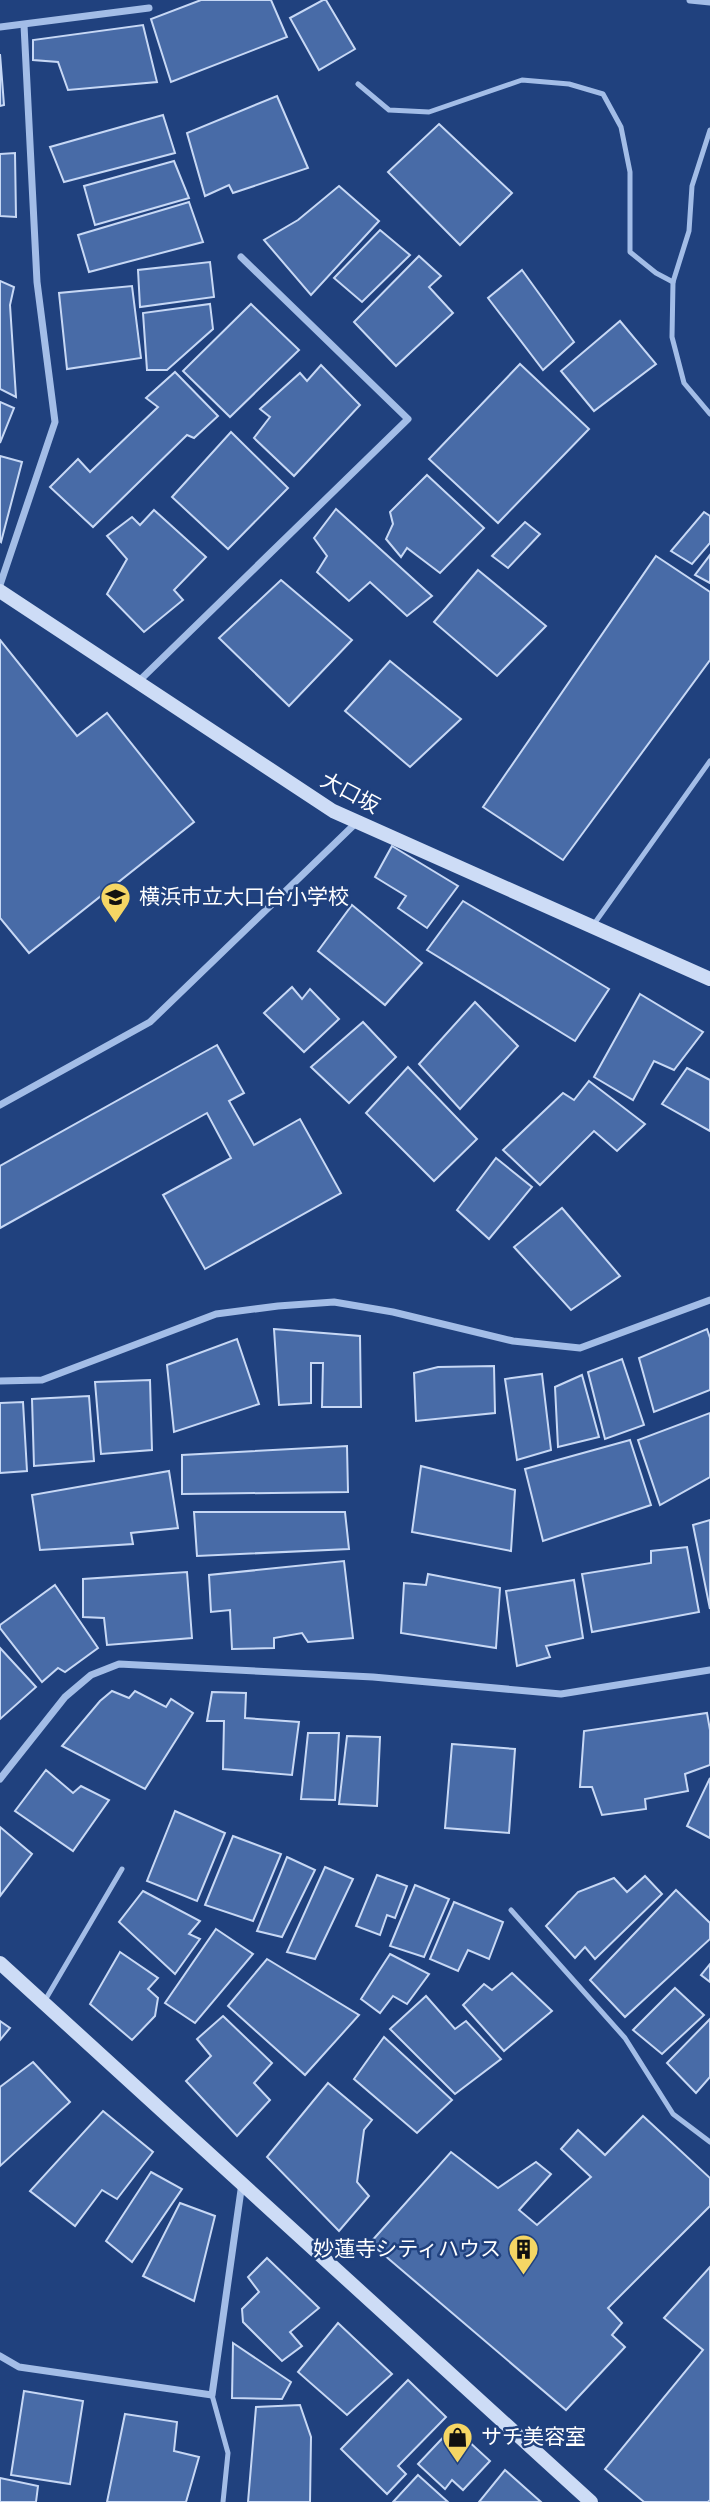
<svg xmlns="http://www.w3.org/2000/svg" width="710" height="2502" viewBox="0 0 710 2502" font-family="'Fira Sans','Noto Sans JP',sans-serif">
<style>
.building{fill:#486ba7;stroke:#c7d8f5;stroke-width:2}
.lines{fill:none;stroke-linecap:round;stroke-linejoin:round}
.lane{stroke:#a3bde7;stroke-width:5}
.street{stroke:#a3bde7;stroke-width:7}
.secondary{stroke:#cddcf6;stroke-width:14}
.labels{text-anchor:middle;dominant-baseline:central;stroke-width:5;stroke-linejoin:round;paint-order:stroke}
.street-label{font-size:21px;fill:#fff;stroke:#20417e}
.poi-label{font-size:21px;fill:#fff;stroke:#20417e;text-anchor:start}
</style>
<rect width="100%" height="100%" fill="#20417e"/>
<g class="building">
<polygon points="201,0 271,0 287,37 171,82 151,19"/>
<polygon points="323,0 326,0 355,49 319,70 290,18"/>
<polygon points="143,25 157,82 68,90 58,62 33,60 33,40"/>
<polygon points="0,54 4,105 0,106"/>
<polygon points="277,96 308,168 233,193 229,185 205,196 187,133"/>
<polygon points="163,115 175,153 64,182 50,147"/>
<polygon points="439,124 512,193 460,245 388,172"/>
<polygon points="15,153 16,217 0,216 0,154"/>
<polygon points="174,161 189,198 95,225 84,186"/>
<polygon points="339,186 379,221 311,295 264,240 298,220"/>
<polygon points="189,202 203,242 89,272 78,235"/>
<polygon points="380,230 410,255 362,302 334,278"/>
<polygon points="419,256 441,276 429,287 453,313 396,366 354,322"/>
<polygon points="210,262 214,297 140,307 138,270"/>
<polygon points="522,270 574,342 543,370 488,298"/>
<polygon points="0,281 14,287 10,305 16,397 0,389"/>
<polygon points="132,286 141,358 67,369 59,293"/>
<polygon points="210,304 213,329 167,370 147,370 143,313"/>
<polygon points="251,304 299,350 230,417 183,371"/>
<polygon points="620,321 656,364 594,411 561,371"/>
<polygon points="520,364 589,429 498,523 429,459"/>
<polygon points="321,365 360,405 294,476 254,438 270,417 260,409 300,373 307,381"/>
<polygon points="175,372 218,416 194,438 187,435 93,527 50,487 78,459 90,472 158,407 146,398"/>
<polygon points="0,402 14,408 0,443"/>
<polygon points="231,432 288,488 228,549 172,497"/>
<polygon points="0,456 22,462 1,542 0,541"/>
<polygon points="427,475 484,528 440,573 407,548 401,557 386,539 393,524 390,512"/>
<polygon points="336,509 432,596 407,616 370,582 349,601 317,572 327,556 314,538"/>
<polygon points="154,510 206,557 174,590 183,600 144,632 107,594 127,559 107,536 132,517 140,525"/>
<polygon points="704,512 710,516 710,543 692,564 671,551"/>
<polygon points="525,522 540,534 508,568 492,556"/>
<polygon points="710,555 710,583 695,575"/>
<polygon points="656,556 710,592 710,660 563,860 483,807"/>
<polygon points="478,570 546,626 497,676 434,622"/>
<polygon points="281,580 352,640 289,706 219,638"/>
<polygon points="0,640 77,736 107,713 194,822 29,953 0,918"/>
<polygon points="390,661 461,719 410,767 345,711"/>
<polygon points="392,846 458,886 427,928 398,908 406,896 375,877"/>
<polygon points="463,901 609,989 575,1041 427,950"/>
<polygon points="352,905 422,963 385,1005 318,951"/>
<polygon points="292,987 302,999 310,989 339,1019 304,1052 264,1013"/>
<polygon points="640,994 703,1032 674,1070 654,1061 633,1100 594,1077"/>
<polygon points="475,1002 518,1046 460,1109 419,1064"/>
<polygon points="363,1022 396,1057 349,1103 311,1067"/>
<polygon points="217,1045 244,1093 229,1101 254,1145 300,1119 341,1193 205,1269 163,1195 231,1158 207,1113 0,1228 0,1166"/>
<polygon points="408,1067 477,1139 434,1181 366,1113"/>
<polygon points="687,1068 710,1080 710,1131 662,1104"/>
<polygon points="589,1081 645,1124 617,1151 594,1131 540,1185 503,1150 563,1093 574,1100"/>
<polygon points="496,1158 532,1187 489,1239 457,1210"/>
<polygon points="562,1208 620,1276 571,1310 514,1247"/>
<polygon points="274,1329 360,1336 361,1407 322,1407 323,1363 311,1363 311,1403 279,1405"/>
<polygon points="707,1329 710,1338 710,1390 654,1412 639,1358"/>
<polygon points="237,1339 259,1404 174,1432 167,1365"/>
<polygon points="622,1359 644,1425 605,1439 588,1372"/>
<polygon points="494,1366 495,1413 416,1421 414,1373 438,1367"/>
<polygon points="542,1374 551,1450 517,1460 505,1379"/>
<polygon points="582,1375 599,1437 558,1447 555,1387"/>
<polygon points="150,1380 152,1450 101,1454 95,1382"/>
<polygon points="89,1396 94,1461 34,1466 32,1399"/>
<polygon points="23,1402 27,1471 0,1473 0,1403"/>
<polygon points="710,1413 710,1477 660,1505 638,1440"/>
<polygon points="630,1440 651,1505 543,1541 525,1469"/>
<polygon points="347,1446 348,1492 182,1494 182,1455"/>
<polygon points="421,1466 515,1490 511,1551 412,1532"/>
<polygon points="169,1471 178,1528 131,1533 133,1544 40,1550 32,1495"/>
<polygon points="194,1512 345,1512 349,1549 197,1556"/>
<polygon points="710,1520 710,1609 693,1525"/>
<polygon points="687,1547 699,1612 592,1632 582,1574 651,1563 651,1551"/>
<polygon points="344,1561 353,1638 308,1642 302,1633 274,1638 274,1648 232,1649 230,1610 211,1612 209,1575"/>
<polygon points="187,1572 192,1638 107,1645 104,1618 83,1617 83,1579"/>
<polygon points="428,1574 500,1588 496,1648 401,1633 404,1583 426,1585"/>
<polygon points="574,1580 583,1638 546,1646 550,1657 517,1666 506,1591"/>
<polygon points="55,1585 98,1648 65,1672 58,1668 42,1682 0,1628 0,1625"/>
<polygon points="0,1648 36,1687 0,1719"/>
<polygon points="112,1691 129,1698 135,1691 166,1707 171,1699 193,1713 145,1789 62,1746 100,1701"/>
<polygon points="212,1692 246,1693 245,1718 299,1722 292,1775 223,1769 224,1721 207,1721"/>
<polygon points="707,1713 710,1730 710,1765 685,1774 688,1791 645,1799 646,1809 602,1815 592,1787 580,1787 584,1731"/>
<polygon points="308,1733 339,1733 335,1800 301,1799"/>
<polygon points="347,1736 380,1737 377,1806 339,1804"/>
<polygon points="452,1744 515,1749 509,1833 445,1828"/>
<polygon points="46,1770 73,1793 81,1786 109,1800 73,1851 15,1811"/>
<polygon points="710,1778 710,1838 687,1826"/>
<polygon points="175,1811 225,1833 197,1901 147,1881"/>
<polygon points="0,1827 32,1854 0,1896"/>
<polygon points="233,1836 281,1854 253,1921 205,1905"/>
<polygon points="287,1857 315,1870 282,1937 257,1931"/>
<polygon points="325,1867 353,1879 315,1959 287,1952"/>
<polygon points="377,1875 407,1886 395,1918 387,1915 380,1935 356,1926"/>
<polygon points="645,1876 662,1894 595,1959 585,1947 575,1958 546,1926 578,1892 614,1878 627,1892"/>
<polygon points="415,1885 449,1899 424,1957 390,1946"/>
<polygon points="676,1890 710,1923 710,1939 625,2017 590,1980"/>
<polygon points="143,1891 200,1921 189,1934 200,1939 175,1974 119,1922"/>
<polygon points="454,1902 503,1922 489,1959 468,1950 458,1971 430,1959"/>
<polygon points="216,1929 253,1954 195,2023 165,2003"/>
<polygon points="120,1952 158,1978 148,1989 158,1998 155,2016 132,2040 90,2004"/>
<polygon points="390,1954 429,1974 407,2004 393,1996 380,2013 361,1999"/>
<polygon points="267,1959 359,2015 305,2075 228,2006"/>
<polygon points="710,1964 710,1982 701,1975"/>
<polygon points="512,1973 552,2011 504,2051 463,2005 484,1984 492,1990"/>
<polygon points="675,1988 704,2015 662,2054 633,2030"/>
<polygon points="426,1996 455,2029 466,2021 501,2059 455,2094 390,2029"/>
<polygon points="223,2016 272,2063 254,2083 270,2100 237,2136 186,2081 211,2056 197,2039"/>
<polygon points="710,2019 710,2077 696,2093 667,2063"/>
<polygon points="0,2021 10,2028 0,2040"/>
<polygon points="384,2037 452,2100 417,2133 354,2079"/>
<polygon points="33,2062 70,2102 0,2166 0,2087"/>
<polygon points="328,2083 372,2120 364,2130 357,2182 369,2196 339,2231 267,2157"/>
<polygon points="103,2111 153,2152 117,2199 102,2190 75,2226 30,2191"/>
<polygon points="643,2116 710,2178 710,2206 608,2308 622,2323 612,2335 625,2347 566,2410 370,2243 451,2152 498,2188 536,2162 551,2174 519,2210 537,2225 591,2177 561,2149 578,2130 605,2155"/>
<polygon points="151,2172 182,2189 132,2262 106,2241"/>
<polygon points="180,2203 215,2216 194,2301 143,2276"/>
<polygon points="267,2258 319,2308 290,2332 302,2346 282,2361 243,2322 242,2309 259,2292 248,2277"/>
<polygon points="710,2267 710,2500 708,2502 644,2502 605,2469 703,2350 664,2318"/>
<polygon points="338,2323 392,2374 347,2415 298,2372"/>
<polygon points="233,2343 291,2382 282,2399 232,2398"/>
<polygon points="408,2380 446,2417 398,2466 406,2474 387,2494 341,2449"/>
<polygon points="24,2391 83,2401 70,2484 11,2475"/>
<polygon points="300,2405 311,2437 310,2502 248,2502 256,2407"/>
<polygon points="125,2414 177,2422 174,2451 199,2457 186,2502 107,2502"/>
<polygon points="453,2427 490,2461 463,2490 452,2480 445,2489 418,2464"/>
<polygon points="505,2470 541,2502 479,2502"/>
<polygon points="418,2475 448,2502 393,2502"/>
<polygon points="0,2478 38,2486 36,2502 0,2502"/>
</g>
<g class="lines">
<g class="lane">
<polyline points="358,84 389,110 429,112 522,80 569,84 603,94 621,127 630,172 630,252 656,273 673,282"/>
<polyline points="710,130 692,186 689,231 673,282 672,337 684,383 710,414"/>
<polyline points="594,924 710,761"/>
<polyline points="511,1910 625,2038 673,2114 710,2142"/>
<polyline points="44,2002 122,1869"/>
<polyline points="212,2395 228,2453 223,2502"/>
</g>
<g class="street">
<polyline points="690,0 710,2"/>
<polyline points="0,27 149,8"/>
<polyline points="0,585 55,422 37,282 24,25"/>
<polyline points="138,682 408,419 241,257"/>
<polyline points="0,1105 150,1022 357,822"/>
<polyline points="0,1381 42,1380 216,1314 278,1306 334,1302 393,1312 513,1341 580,1348 710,1300"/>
<polyline points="0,1779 65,1697 91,1675 119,1664 373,1677 561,1694 710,1670"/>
<polyline points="0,2356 19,2367 212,2395 242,2183"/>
</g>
<g class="secondary">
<polyline points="0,591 333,811 710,979"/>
<polyline points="0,1963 591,2502"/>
</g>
</g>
<defs>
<symbol id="school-pin" viewBox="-11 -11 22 30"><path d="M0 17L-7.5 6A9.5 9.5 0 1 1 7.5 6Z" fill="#f5d664" stroke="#20417e"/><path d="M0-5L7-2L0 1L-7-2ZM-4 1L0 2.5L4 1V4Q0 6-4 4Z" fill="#111"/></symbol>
<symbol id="building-pin" viewBox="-11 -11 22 30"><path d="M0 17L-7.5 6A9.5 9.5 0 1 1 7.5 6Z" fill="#f5d664" stroke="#20417e"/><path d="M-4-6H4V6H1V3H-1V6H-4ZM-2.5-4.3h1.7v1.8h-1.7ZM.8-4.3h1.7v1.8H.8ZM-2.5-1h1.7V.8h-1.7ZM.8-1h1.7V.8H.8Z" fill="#111"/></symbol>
<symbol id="shop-pin" viewBox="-11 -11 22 30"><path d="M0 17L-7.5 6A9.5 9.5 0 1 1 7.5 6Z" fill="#f5d664" stroke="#20417e"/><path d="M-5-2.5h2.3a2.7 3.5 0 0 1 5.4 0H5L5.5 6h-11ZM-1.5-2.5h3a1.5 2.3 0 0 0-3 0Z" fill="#111"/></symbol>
</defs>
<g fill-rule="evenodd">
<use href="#school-pin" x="98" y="880" width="35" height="47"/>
<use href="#building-pin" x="506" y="2232" width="35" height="47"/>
<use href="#shop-pin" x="440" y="2420" width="35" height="47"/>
</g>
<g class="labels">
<g class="street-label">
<text transform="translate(350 793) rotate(28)">大口坂</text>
</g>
<g class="poi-label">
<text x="139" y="897">横浜市立大口台小学校</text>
<text x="501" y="2249" text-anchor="end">妙蓮寺シティハウス</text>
<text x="481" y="2437">サチ美容室</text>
</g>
</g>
</svg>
